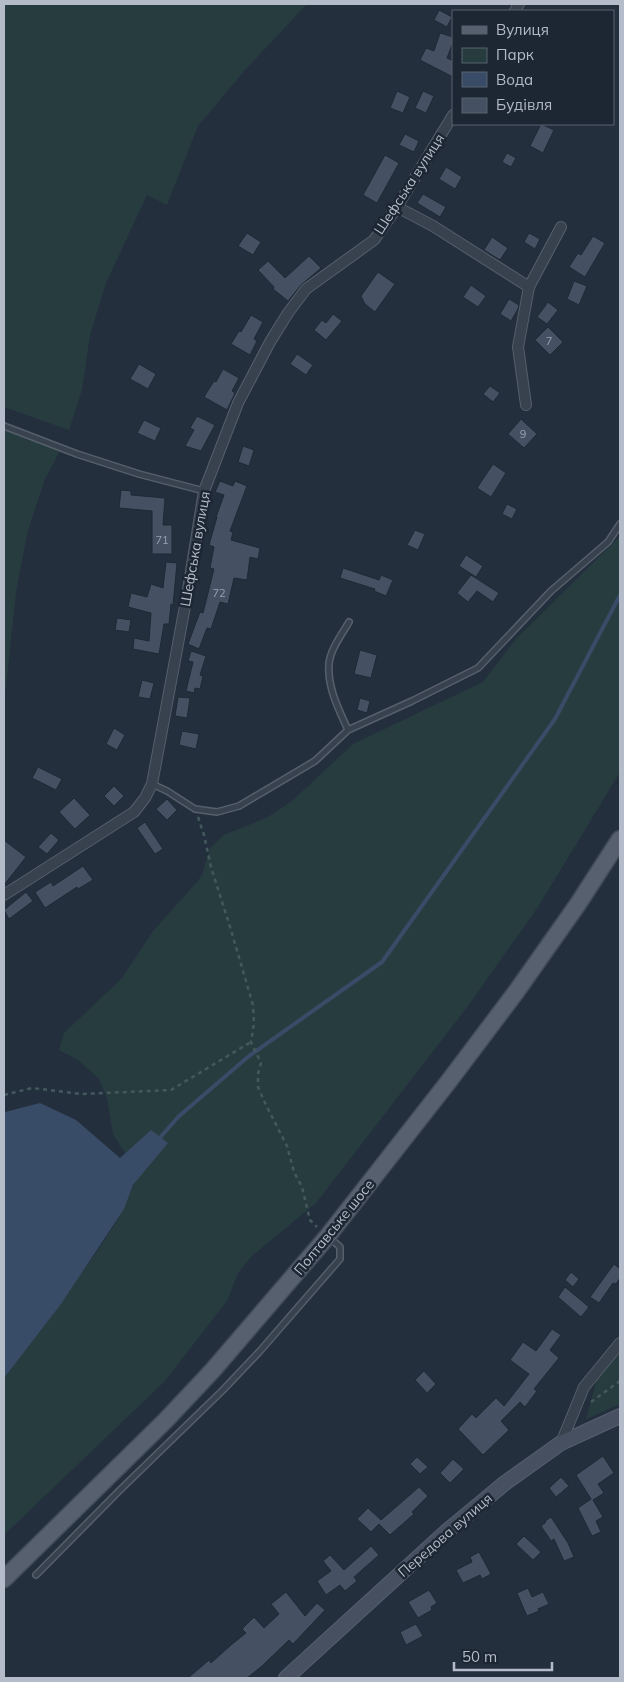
<svg xmlns="http://www.w3.org/2000/svg" width="624" height="1682" viewBox="0 0 624 1682" font-family="Mulish,sans-serif">
<style>
.green{fill:#263c3f}
.water{fill:#394c67}
.lines{fill:none;stroke-linecap:round;stroke-linejoin:round}
.stream{stroke:#394c67;stroke-width:4}
.building{fill:#455162;stroke:#1f2835}
.lane-casing{stroke:#565f6c;stroke-width:8}
.street-casing{stroke:#565f6c;stroke-width:12}
.secondary-casing{stroke:#565f6c;stroke-width:16}
.primary-casing{stroke:#414a57;stroke-width:19}
.path{stroke:#44595c;stroke-width:2.5;stroke-dasharray:4 4;stroke-linecap:butt}
.lane{stroke:#38414e;stroke-width:5}
.street{stroke:#38414e;stroke-width:10}
.secondary{stroke:#465061;stroke-width:14}
.primary{stroke:#56606e;stroke-width:16}
.labels{text-anchor:middle;dominant-baseline:central;stroke-width:5;stroke-linejoin:round;paint-order:stroke}
.number-label{font-size:11px;fill:#98a1af}
.street-label{font-size:14px;fill:#b4bcc9;stroke:#1d2633}
</style>
<rect width="100%" height="100%" fill="#242f3e"/>
<g class="green">
<polygon points="4,4 307,4 245,70 198,126 167,205 147,195 106,283 90,335 82,390 69,430 4,407"/>
<polygon points="4,425 62,447 45,479 28,530 16,592 6,688 4,693"/>
<polygon points="620,536 620,772 538,907 468,1006 316,1203 253,1255 238,1273 227,1301 164,1382 4,1535 4,1378 91,1260 117,1221 136,1180 130,1161 113,1134 107,1098 99,1079 77,1059 59,1050 64,1033 122,978 153,931 197,882 202,875 210,848 224,835 268,817 292,801 353,744 483,682 515,640"/>
<polygon points="620,1351 620,1404 586,1419 597,1379"/>
</g>
<polygon class="water" points="40,1103 76,1120 120,1158 151,1130 168,1143 133,1185 124,1209 61,1304 4,1378 5,1112"/>
<g class="lines">
<polyline class="stream" points="158,1140 178,1117 249,1056 382,962 555,719 620,595"/>
</g>
<g class="building">
<polygon points="439,10 452,17 447,27 434,20"/>
<polygon points="440,33 453,37 453,42 447,58 453,61 453,77 420,60 426,48 434,51"/>
<polygon points="397,91 410,97 403,113 390,108"/>
<polygon points="423,91 434,96 426,113 415,108"/>
<polygon points="541,124 554,130 543,153 530,146"/>
<polygon points="405,134 419,141 414,152 399,145"/>
<polygon points="507,153 516,158 511,167 502,162"/>
<polygon points="385,155 399,163 377,203 363,195"/>
<polygon points="446,167 462,177 455,189 439,179"/>
<polygon points="423,194 446,207 440,217 417,203"/>
<polygon points="247,233 261,242 253,255 238,246"/>
<polygon points="529,233 540,239 535,249 524,242"/>
<polygon points="593,236 605,243 585,277 569,267 578,253 581,255"/>
<polygon points="492,237 508,248 500,260 484,250"/>
<polygon points="309,256 321,268 301,285 288,301 273,289 274,287 258,270 268,261 285,278"/>
<polygon points="378,272 395,284 375,312 365,304 361,296"/>
<polygon points="574,281 587,286 579,305 567,299"/>
<polygon points="471,285 486,296 478,307 463,297"/>
<polygon points="509,299 519,305 518,309 511,321 500,314"/>
<polygon points="548,302 558,310 547,324 537,317"/>
<polygon points="333,314 342,321 326,340 314,330 322,320 326,323"/>
<polygon points="251,315 263,322 254,339 257,341 250,355 231,344 239,331 241,332"/>
<polygon points="548,327 563,342 550,355 535,340"/>
<polygon points="297,354 313,365 306,375 290,364"/>
<polygon points="139,364 156,374 148,389 130,379"/>
<polygon points="223,369 239,378 232,391 235,393 227,410 204,397 214,381 216,382"/>
<polygon points="490,386 500,393 493,402 483,394"/>
<polygon points="197,416 215,425 201,451 185,446 194,430 190,428"/>
<polygon points="521,419 537,434 524,448 508,434"/>
<polygon points="144,420 161,428 155,441 137,433"/>
<polygon points="243,446 254,450 249,466 238,462"/>
<polygon points="493,464 506,473 491,497 477,488"/>
<polygon points="220,481 233,486 235,481 247,486 230,531 233,532 231,540 260,548 258,559 250,557 247,580 234,578 228,604 220,602 211,629 207,628 199,649 188,644 200,612 203,613 214,569 210,568 214,547 209,545 217,517 216,517 224,495 215,492"/>
<polygon points="121,490 131,491 131,495 165,498 163,525 172,525 172,554 152,554 152,511 119,508"/>
<polygon points="507,504 517,509 512,519 502,514"/>
<polygon points="415,530 425,534 418,550 407,545"/>
<polygon points="466,555 483,566 476,577 459,566"/>
<polygon points="166,562 177,563 173,605 171,604 169,624 164,624 159,654 133,649 134,638 149,641 151,613 128,607 131,593 147,597 151,584 163,588"/>
<polygon points="343,568 379,580 381,575 393,580 386,596 374,591 375,589 340,578"/>
<polygon points="471,575 499,593 493,602 477,591 468,602 457,593"/>
<polygon points="117,618 131,620 129,632 115,630"/>
<polygon points="360,650 377,655 371,678 354,674"/>
<polygon points="191,651 206,656 200,675 203,676 200,689 195,688 194,693 186,691 193,662 188,661"/>
<polygon points="142,680 154,683 150,699 138,697"/>
<polygon points="178,697 190,698 187,718 175,716"/>
<polygon points="360,698 370,701 367,713 357,710"/>
<polygon points="114,728 125,735 117,750 106,744"/>
<polygon points="182,731 199,734 196,749 179,745"/>
<polygon points="38,767 62,779 56,790 32,778"/>
<polygon points="114,786 124,796 114,806 104,796"/>
<polygon points="74,798 90,815 75,829 59,812"/>
<polygon points="167,799 177,810 167,820 156,809"/>
<polygon points="145,822 163,849 155,854 137,828"/>
<polygon points="51,833 59,840 47,854 38,847"/>
<polygon points="4,840 26,857 4,885"/>
<polygon points="83,866 93,880 78,889 77,887 45,908 35,892 51,882 53,886"/>
<polygon points="26,892 33,901 9,919 4,910"/>
<polygon points="614,1264 620,1269 620,1278 616,1284 613,1283 599,1303 590,1297"/>
<polygon points="571,1272 579,1279 573,1287 565,1280"/>
<polygon points="565,1287 589,1307 581,1317 558,1297"/>
<polygon points="552,1329 561,1335 550,1350 559,1358 534,1389 537,1391 525,1407 520,1402 501,1421 509,1430 483,1455 458,1429 472,1414 476,1418 496,1398 504,1406 529,1374 510,1360 523,1342 536,1351"/>
<polygon points="424,1371 436,1384 427,1393 415,1380"/>
<polygon points="603,1456 614,1473 598,1484 604,1493 593,1500 603,1517 596,1521 601,1532 592,1536 578,1508 591,1499 576,1475"/>
<polygon points="417,1457 428,1467 420,1474 410,1464"/>
<polygon points="453,1459 464,1469 450,1483 440,1473"/>
<polygon points="561,1477 569,1486 556,1497 549,1488"/>
<polygon points="419,1487 428,1496 412,1512 414,1514 390,1535 379,1524 371,1532 357,1519 368,1508 381,1520"/>
<polygon points="551,1517 568,1543 574,1557 564,1561 554,1539 551,1541 541,1526 546,1522 545,1521"/>
<polygon points="524,1536 541,1552 533,1560 516,1544"/>
<polygon points="371,1546 379,1555 354,1577 357,1581 345,1591 340,1585 326,1595 317,1581 331,1571 323,1561 330,1555 344,1570"/>
<polygon points="479,1552 491,1574 482,1579 480,1575 463,1583 456,1570 472,1562 470,1557"/>
<polygon points="528,1588 532,1597 543,1592 549,1604 538,1609 539,1611 527,1616 517,1593"/>
<polygon points="429,1590 437,1603 431,1607 432,1610 418,1618 408,1602"/>
<polygon points="286,1592 305,1616 317,1603 325,1610 293,1644 289,1640 262,1666 247,1678 188,1678 209,1660 211,1663 231,1645 246,1633 242,1629 254,1617 264,1628 279,1614 271,1604"/>
<polygon points="416,1624 423,1636 406,1645 400,1632"/>
</g>
<g class="lines">
<defs>
<g id="lane">
<polyline points="4,426 77,454 139,474 204,491"/>
<path d="M348,730C339,710 327,687 329,664C330,650 342,634 349,622"/>
<polyline points="152,784 167,791 195,809 217,812 239,806 315,761 348,730 412,701 478,668 551,591 608,542 620,524"/>
<polyline points="36,1575 120,1490 223,1390 260,1351 340,1259 340,1247 330,1238"/>
</g>
<g id="street">
<polyline points="515,11 519,4"/>
<polyline points="397,207 433,226 529,287"/>
<polyline points="526,405 518,347 529,287 561,227"/>
<polyline points="4,895 134,812 145,798 152,784 188,590 204,491 238,403 270,342 288,313 306,289 374,240 397,207 453,115"/>
<polyline points="561,1443 584,1387 620,1343"/>
</g>
<polyline id="secondary" points="286,1678 446,1532 505,1483 561,1443 620,1416"/>
<polyline id="primary" points="4,1579 165,1421 213,1370 327,1237 449,1081 516,992 578,904 620,839"/>
</defs>
<use href="#lane" class="lane-casing"/>
<use href="#street" class="street-casing"/>
<use href="#secondary" class="secondary-casing"/>
<use href="#primary" class="primary-casing"/>
<g class="path">
<polyline points="198,817 204,835 211,867 231,930 253,1005 254,1023 251,1042 261,1063 258,1074 258,1087 266,1105 287,1146 294,1172 302,1187 310,1220 317,1227"/>
<polyline points="4,1095 32,1088 81,1094 171,1090 251,1042"/>
<polyline points="591,1402 620,1381"/>
</g>
<use href="#lane" class="lane"/>
<use href="#street" class="street"/>
<use href="#secondary" class="secondary"/>
<use href="#primary" class="primary"/>
</g>
<g class="labels">
<g class="number-label">
<text x="549" y="341">7</text>
<text x="523" y="434">9</text>
<text x="162" y="540">71</text>
<text x="219" y="593">72</text>
</g>
<g class="street-label">
<text transform="translate(409 184) rotate(-57)">Шефська вулиця</text>
<text transform="translate(195 549) rotate(-80)">Шефська вулиця</text>
<text transform="translate(334 1227) rotate(-51)">Полтавське шосе</text>
<text transform="translate(445 1535) rotate(-41)">Передова вулиця</text>
</g>
</g>
<rect width="624" height="1682" fill="none" stroke="#b4bcc9" stroke-width="10"/>
<rect x="452" y="10" width="162" height="115" fill="#1d2633" stroke="#59626f"/>
<rect x="462" y="26" width="25" height="8" fill="#56606e" stroke="#59626f"/>
<text x="496" y="35" font-size="15" fill="#b4bcc9">Вулиця</text>
<rect x="462" y="48" width="25" height="15" fill="#263c3f" stroke="#59626f"/>
<text x="496" y="60" font-size="15" fill="#b4bcc9">Парк</text>
<rect x="462" y="72" width="25" height="15" fill="#394c67" stroke="#59626f"/>
<text x="496" y="85" font-size="15" fill="#b4bcc9">Вода</text>
<rect x="462" y="98" width="25" height="15" fill="#455162" stroke="#59626f"/>
<text x="496" y="110" font-size="15" fill="#b4bcc9">Будівля</text>
<path d="M454 1662v8h98v-8" fill="none" stroke="#b4bcc9" stroke-width="2.5"/>
<text x="462" y="1662" font-size="15" fill="#b4bcc9" stroke="#1d2633" stroke-width="4" paint-order="stroke">50 m</text>
</svg>
